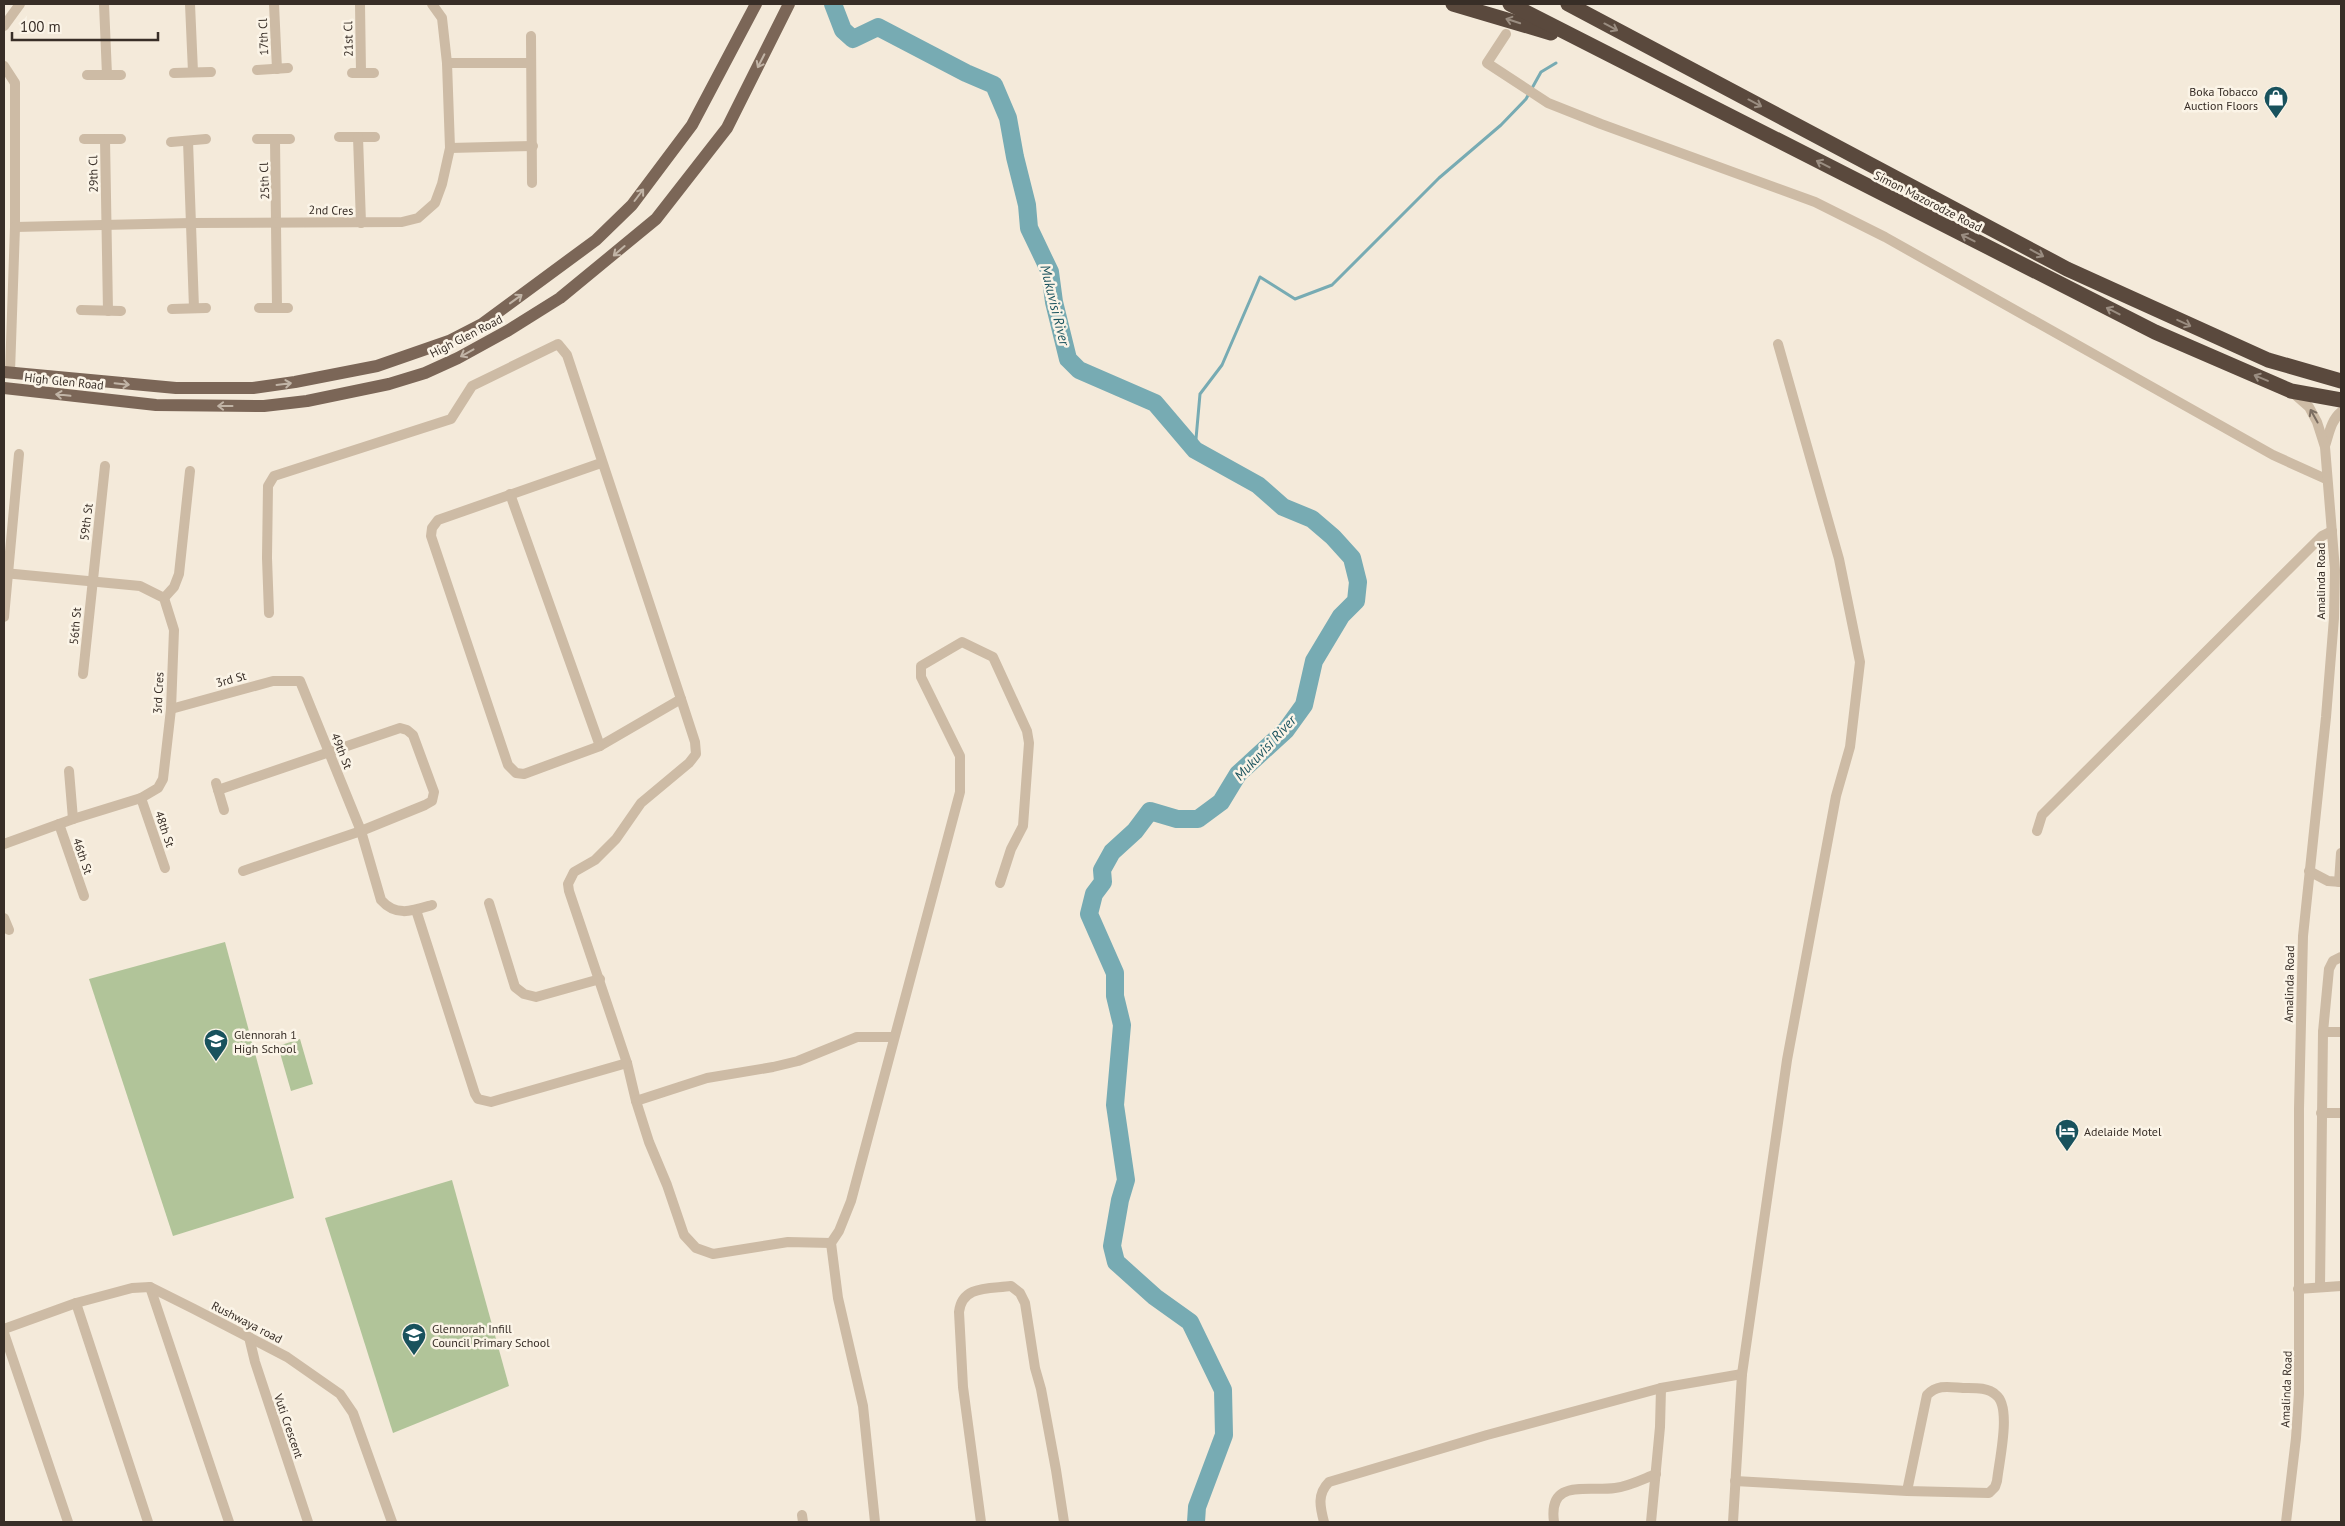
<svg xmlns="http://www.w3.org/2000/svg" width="2345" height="1526" viewBox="0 0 2345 1526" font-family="'PT Sans',sans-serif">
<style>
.green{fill:#b1c499}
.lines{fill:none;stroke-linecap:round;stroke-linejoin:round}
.stream{stroke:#77abb3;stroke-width:3}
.river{stroke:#77abb3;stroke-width:18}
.minor{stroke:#cdbba5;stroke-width:10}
.major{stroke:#7b6657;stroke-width:12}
.highway{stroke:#5a493d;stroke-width:15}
.oneway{stroke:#9a8d81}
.oneway2{stroke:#c1b4a6}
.oneway3{stroke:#7b6d60}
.labels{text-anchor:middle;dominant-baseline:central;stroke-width:5;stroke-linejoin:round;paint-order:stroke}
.street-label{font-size:12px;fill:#382e27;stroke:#fbf4e7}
.poi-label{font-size:12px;fill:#382e27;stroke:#fbf4e7;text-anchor:start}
.water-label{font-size:14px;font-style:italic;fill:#19525d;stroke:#fbf4e7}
</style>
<rect width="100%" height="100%" fill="#f4eada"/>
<g class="green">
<polygon points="225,942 294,1198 173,1236 89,979"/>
<polygon points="300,1039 313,1084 291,1091 278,1046"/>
<polygon points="452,1180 509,1386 393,1433 325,1218"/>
</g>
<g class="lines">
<polyline class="stream" points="1195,450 1200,394 1222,365 1260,277 1295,299 1332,285 1439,178 1501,125 1526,99 1541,72 1556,63"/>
<polyline class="river" points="833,4 843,30 853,39 878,27 966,73 994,85 1008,118 1015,157 1027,205 1029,228 1050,272 1054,302 1068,359 1079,370 1155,403 1195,450 1258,485 1283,507 1312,519 1333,537 1352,558 1358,582 1356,601 1341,616 1314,661 1304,705 1286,730 1238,774 1221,802 1198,819 1177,819 1150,811 1135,831 1112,852 1102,870 1103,882 1094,894 1089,914 1115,973 1115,996 1122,1025 1115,1105 1126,1180 1120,1200 1112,1246 1116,1262 1155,1297 1190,1322 1223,1390 1224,1435 1197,1507 1196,1522"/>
<g class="minor">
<polyline points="104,4 107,75"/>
<polyline points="190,4 193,72"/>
<polyline points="274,4 277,69"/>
<polyline points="360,4 361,73"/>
<polyline points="4,26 20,4"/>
<polyline points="1506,34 1487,63 1548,103 1601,124 1815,202 1885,237 2273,455 2326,479"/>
<polyline points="531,36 532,183"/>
<polyline points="447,63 531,63"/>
<polyline points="4,66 15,83 15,227 10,372"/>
<polyline points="257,70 288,68"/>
<polyline points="174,73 211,72"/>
<polyline points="352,73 374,73"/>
<polyline points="87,75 121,75"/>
<polyline points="339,137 375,137"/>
<polyline points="358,137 361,223"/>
<polyline points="84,139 105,139"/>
<polyline points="257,139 290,139"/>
<polyline points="275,139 277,308"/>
<polyline points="188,141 194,308"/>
<polyline points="171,142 206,139"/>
<polyline points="450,148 533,146"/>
<polyline points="15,227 191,223 402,222 418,218 435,203 442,184 450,148 447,63 442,18 432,4"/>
<polyline points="259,308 288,308"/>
<polyline points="172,309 206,308"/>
<polyline points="81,310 121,311"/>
<polyline points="108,311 105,139 121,139"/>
<path d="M2325,446C2329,434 2331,420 2341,412"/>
<polyline points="510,494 600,746"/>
<polyline points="4,573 140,586 164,598 174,630 171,709 163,779 158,788 141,798 73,819 4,844"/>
<polyline points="164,598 174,587 179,574 190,471"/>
<polyline points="269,613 267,558 268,486 274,476 451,419 472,386 558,344 567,355 681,699 600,746 524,774 516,773 508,765 431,536 432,528 438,520 601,463"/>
<polyline points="4,617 19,454"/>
<polyline points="83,674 105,466"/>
<polyline points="681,699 695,742 696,754 689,763 641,803 616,839 595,860 574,872 568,884 569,891 627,1063 636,1101 649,1142 667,1185 684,1235 696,1248 713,1254 788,1242 831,1243"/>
<path d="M171,709L273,681H300L361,831L381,900C396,917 412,911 432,905"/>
<polyline points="69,771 73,819"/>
<polyline points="216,783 224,810"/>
<polyline points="218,790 400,728 407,730 413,735 434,792 432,801 425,805 361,831 243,871"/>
<polyline points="141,798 165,868"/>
<polyline points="59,824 84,896"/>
<polyline points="2037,831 2042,815 2322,536 2332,531"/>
<polyline points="2309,871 2328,881 2341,882"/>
<polyline points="2339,882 2341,853"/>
<polyline points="489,903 515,987 524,994 536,997 600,979"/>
<polyline points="416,910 475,1094 478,1099 491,1102 627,1063"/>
<polyline points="4,918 9,930"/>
<polyline points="2323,1032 2341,1032"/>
<polyline points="636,1101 707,1078 773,1067 798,1061 857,1037 894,1037"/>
<polyline points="2321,1113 2341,1113"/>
<polyline points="150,1287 229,1522"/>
<polyline points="2320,1287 2323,1032 2329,969 2333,961 2341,957"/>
<polyline points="2298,1289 2341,1286"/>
<polyline points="76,1303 148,1522"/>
<polyline points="4,1329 76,1303 132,1288 150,1287 194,1309 287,1357 340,1394 353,1413 392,1522"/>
<polyline points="4,1333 68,1522"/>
<polyline points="249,1337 255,1362 308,1522"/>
<path d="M1735,1481L1907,1491L1989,1493L1995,1487L1997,1481C1999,1461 2012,1407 1996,1395C1988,1387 1974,1388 1963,1388C1949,1387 1938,1384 1927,1395L1907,1491"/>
<polyline points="802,1515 803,1522"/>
<polyline points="875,1522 863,1406 838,1298 831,1243 839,1231 851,1201 960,792 960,756 921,677 921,666 962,642 993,657 1027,731 1029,743 1023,826 1011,849 1000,883"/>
<path d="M981,1522L963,1387L959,1312C962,1285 989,1289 1011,1286L1020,1293L1025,1303L1035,1368L1041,1389L1056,1470L1064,1522"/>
<path d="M1324,1522C1320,1507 1317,1494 1329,1482L1487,1435L1661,1388L1742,1374"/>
<path d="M1554,1522C1548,1478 1586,1492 1615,1488C1630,1486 1643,1479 1656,1474"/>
<polyline points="1651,1522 1660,1427 1661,1388"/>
<polyline points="1733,1522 1742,1374 1787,1060 1836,796 1850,747 1860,662 1839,559 1778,344"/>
<polyline points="2286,1522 2296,1438 2299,1394 2299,1109 2303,936 2326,717 2334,618 2335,570 2325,447 2317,422 2309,407 2292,392"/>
</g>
<g class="major">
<polyline points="4,372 176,388 253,388 295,382 377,366 449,341 482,324 596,240 632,205 692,125 756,4"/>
<polyline points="4,388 156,405 264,406 307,401 389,384 425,373 458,358 509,330 560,298 656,219 727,128 789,4"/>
</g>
<g class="highway">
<polyline points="1453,4 1551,33"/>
<polyline points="1510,4 2155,332 2291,391 2341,400"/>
<polyline points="1568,4 2067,269 2268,360 2341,381"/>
</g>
</g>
<defs><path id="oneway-shaft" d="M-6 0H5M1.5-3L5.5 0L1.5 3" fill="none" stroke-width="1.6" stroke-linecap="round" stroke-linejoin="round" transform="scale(1.25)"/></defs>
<g class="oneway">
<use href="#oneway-shaft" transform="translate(1513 21) rotate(-162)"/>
<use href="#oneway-shaft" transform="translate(1611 27) rotate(28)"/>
<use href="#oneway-shaft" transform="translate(1755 103) rotate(28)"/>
<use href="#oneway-shaft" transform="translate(1823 164) rotate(-153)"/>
<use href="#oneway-shaft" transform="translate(1968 238) rotate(-153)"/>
<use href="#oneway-shaft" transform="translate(2037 253) rotate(28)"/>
<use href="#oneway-shaft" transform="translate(2113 311) rotate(-153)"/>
<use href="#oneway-shaft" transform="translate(2184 323) rotate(25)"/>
<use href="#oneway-shaft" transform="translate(2261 378) rotate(-157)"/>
</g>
<g class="oneway2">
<use href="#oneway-shaft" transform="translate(761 61) rotate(117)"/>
<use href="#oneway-shaft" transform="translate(639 195) rotate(-53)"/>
<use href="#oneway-shaft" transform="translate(619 251) rotate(139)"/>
<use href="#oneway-shaft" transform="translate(516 299) rotate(-36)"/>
<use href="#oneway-shaft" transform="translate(467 353) rotate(151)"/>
<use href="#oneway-shaft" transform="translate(122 384) rotate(6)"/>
<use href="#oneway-shaft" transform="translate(284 384) rotate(-7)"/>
<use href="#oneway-shaft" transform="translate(63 395) rotate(-174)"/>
<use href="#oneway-shaft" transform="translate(225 406) rotate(180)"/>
</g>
<use class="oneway3" href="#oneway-shaft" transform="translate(2314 416) rotate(-119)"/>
<defs>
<symbol id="shop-pin" viewBox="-11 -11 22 30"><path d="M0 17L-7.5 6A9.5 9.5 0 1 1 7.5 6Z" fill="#19525d" stroke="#fbf4e7"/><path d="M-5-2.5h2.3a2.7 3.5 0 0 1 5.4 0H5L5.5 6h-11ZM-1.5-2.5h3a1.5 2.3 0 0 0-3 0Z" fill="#fff"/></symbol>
<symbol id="school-pin" viewBox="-11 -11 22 30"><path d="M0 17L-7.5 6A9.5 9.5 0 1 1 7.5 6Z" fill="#19525d" stroke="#fbf4e7"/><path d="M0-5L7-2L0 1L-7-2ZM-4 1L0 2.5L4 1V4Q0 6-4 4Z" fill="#fff"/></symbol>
<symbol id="hotel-pin" viewBox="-11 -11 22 30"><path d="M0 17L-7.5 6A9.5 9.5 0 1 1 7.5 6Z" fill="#19525d" stroke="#fbf4e7"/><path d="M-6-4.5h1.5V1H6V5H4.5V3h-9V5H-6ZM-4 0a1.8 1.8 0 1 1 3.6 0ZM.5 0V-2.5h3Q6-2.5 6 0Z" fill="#fff"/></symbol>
</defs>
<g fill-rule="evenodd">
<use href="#shop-pin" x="2262" y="84" width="28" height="38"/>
<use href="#school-pin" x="202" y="1027" width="28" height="38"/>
<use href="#hotel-pin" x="2053" y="1117" width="28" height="38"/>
<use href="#school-pin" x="400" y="1321" width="28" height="38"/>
</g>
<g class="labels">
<g class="street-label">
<text transform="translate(263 37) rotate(-92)">17th Cl</text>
<text transform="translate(348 39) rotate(-91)">21st Cl</text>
<text transform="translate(93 174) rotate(-91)">29th Cl</text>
<text transform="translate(264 181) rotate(-92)">25th Cl</text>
<text transform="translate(1928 201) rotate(27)">Simon Mazorodze Road</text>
<text transform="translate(331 210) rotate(1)">2nd Cres</text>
<text transform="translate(466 336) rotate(-27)">High Glen Road</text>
<text transform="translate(64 381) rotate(6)">High Glen Road</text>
<text transform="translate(86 522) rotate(-83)">59th St</text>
<text transform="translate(2320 581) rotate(-90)">Amalinda Road</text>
<text transform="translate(75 626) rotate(-85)">56th St</text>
<text transform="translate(231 679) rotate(-15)">3rd St</text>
<text transform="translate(158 693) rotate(-87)">3rd Cres</text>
<text transform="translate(342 751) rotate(68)">49th St</text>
<text transform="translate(165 829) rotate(71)">48th St</text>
<text transform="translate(83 856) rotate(71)">46th St</text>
<text transform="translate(2289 984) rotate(-89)">Amalinda Road</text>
<text transform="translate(247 1322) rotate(27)">Rushwaya road</text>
<text transform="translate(2286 1389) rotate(-88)">Amalinda Road</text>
<text transform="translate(289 1426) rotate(71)">Vuti Crescent</text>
</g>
<g class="poi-label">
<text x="2258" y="91" text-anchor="end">Boka Tobacco<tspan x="2258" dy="14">Auction Floors</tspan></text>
<text x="234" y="1034">Glennorah 1<tspan x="234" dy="14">High School</tspan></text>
<text x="2084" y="1131">Adelaide Motel</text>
<text x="432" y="1328">Glennorah Infill<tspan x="432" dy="14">Council Primary School</tspan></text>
</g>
<g class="water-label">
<text transform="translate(1055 305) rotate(76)">Mukuvisi River</text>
<text transform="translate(1265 748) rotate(-47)">Mukuvisi River</text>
</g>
</g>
<rect width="2345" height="1526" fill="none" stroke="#382e27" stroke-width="10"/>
<path d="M12 32v8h146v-8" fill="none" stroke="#382e27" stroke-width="2.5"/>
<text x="20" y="32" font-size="15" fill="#382e27" stroke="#fbf4e7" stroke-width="4" paint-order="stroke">100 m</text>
</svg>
